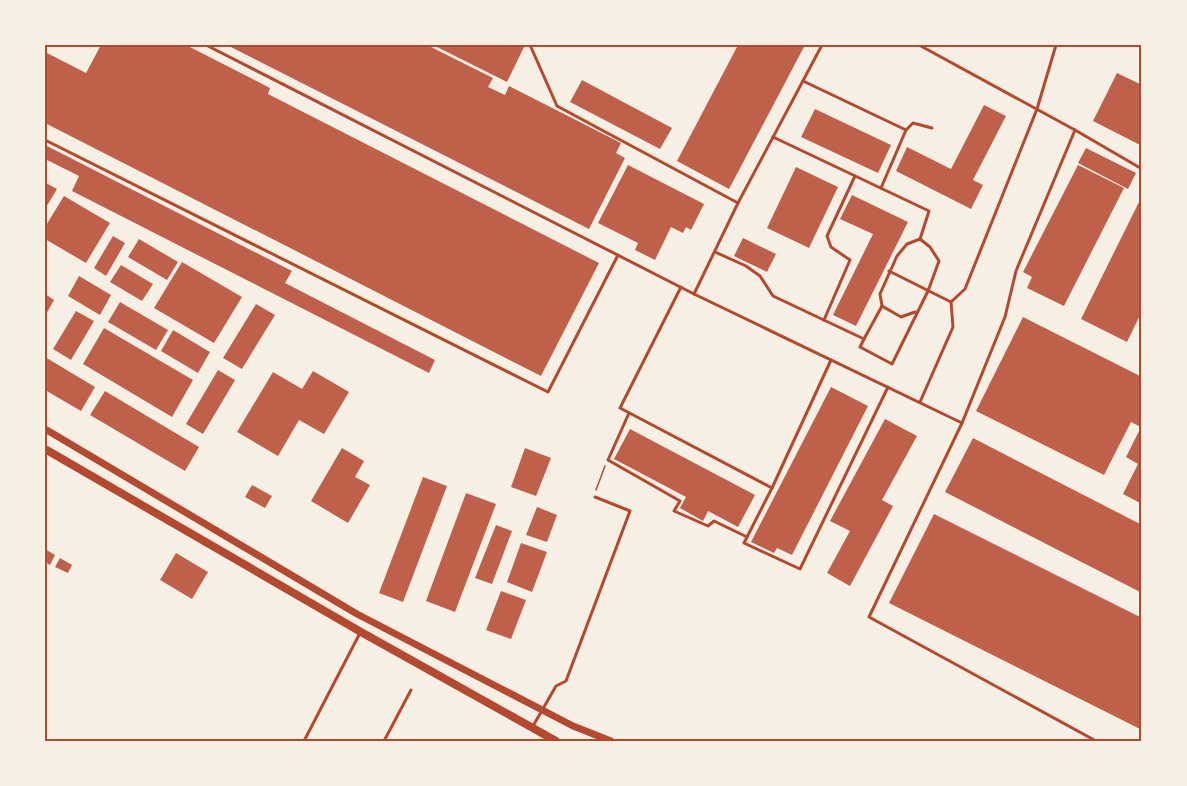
<svg xmlns="http://www.w3.org/2000/svg" width="1187" height="786" viewBox="0 0 1187 786" font-family="Montserrat,sans-serif">
<style>
.building{fill:#bf614a}
.lines{fill:none;stroke-linecap:round;stroke-linejoin:round}
.path{stroke:#b5482f;stroke-width:1.5}
.service{stroke:#b5482f;stroke-width:3}
.tertiary{stroke:#b5482f;stroke-width:7}
.secondary{stroke:#b5482f;stroke-width:8}
.neatline{fill:none;stroke:#b5482f;stroke-width:2}
</style>
<rect width="100%" height="100%" fill="#f6efe4"/>
<g class="building">
<polygon points="101,45 186,45 270,88 268,94 599,263 541,376 45,123 45,52 86,73"/>
<polygon points="227,45 427,45 493,78 488,87 505,95 509,86 621,143 616,153 625,158 589,229"/>
<polygon points="433,45 520,45 524,47 507,82"/>
<polygon points="738,45 805,45 729,189 677,161"/>
<polygon points="1117,73 1142,85 1142,146 1093,121"/>
<polygon points="582,80 672,128 660,149 570,102"/>
<polygon points="984,105 1006,116 973,180 983,185 971,209 896,171 907,147 951,169"/>
<polygon points="815,109 891,145 878,173 801,137"/>
<polygon points="45,145 292,271 285,283 435,360 429,373 72,191 79,176 45,159"/>
<polygon points="1086,148 1136,173 1128,189 1078,163"/>
<polygon points="628,165 704,204 691,230 686,227 683,233 671,227 655,260 635,250 638,243 598,223"/>
<polygon points="1078,165 1124,188 1064,306 1027,288 1032,277 1023,272"/>
<polygon points="796,167 838,187 809,248 767,228"/>
<polygon points="46,183 57,189 45,209 45,185"/>
<polygon points="852,195 908,222 856,326 833,315 873,234 840,219"/>
<polygon points="64,196 110,223 86,263 45,239 45,227"/>
<polygon points="1139,202 1142,203 1142,311 1127,342 1081,319"/>
<polygon points="113,236 125,243 106,276 94,268"/>
<polygon points="743,238 776,254 767,272 734,256"/>
<polygon points="139,239 178,262 167,280 128,257"/>
<polygon points="182,262 242,297 214,343 154,308"/>
<polygon points="121,265 153,284 142,301 110,282"/>
<polygon points="79,276 111,295 100,315 68,296"/>
<polygon points="45,294 54,300 45,316"/>
<polygon points="120,302 168,330 156,350 108,322"/>
<polygon points="256,304 275,315 242,369 223,358"/>
<polygon points="76,311 94,321 71,360 53,349"/>
<polygon points="1023,317 1142,377 1142,504 1123,494 1138,464 1126,457 1141,427 1131,422 1104,475 976,411"/>
<polygon points="104,328 193,380 172,417 83,364"/>
<polygon points="173,330 210,352 198,373 161,351"/>
<polygon points="45,357 95,387 81,411 45,390"/>
<polygon points="218,370 235,380 203,434 186,424"/>
<polygon points="313,371 349,392 324,434 299,420 278,456 237,432 273,372 302,389"/>
<polygon points="831,387 868,406 792,555 777,548 774,553 751,542"/>
<polygon points="105,391 199,447 185,471 90,415"/>
<polygon points="885,419 917,436 882,500 893,506 850,586 827,573 850,531 830,521"/>
<polygon points="630,429 755,495 738,527 708,511 703,521 680,508 686,497 614,459"/>
<polygon points="973,438 1142,525 1142,593 945,492"/>
<polygon points="342,448 364,461 355,477 370,485 348,523 311,501"/>
<polygon points="525,448 551,458 536,496 511,487"/>
<polygon points="423,477 447,486 403,602 379,593"/>
<polygon points="252,485 272,496 265,508 245,497"/>
<polygon points="466,493 496,504 455,612 426,601"/>
<polygon points="537,507 557,515 547,542 526,535"/>
<polygon points="934,514 1142,618 1142,730 889,603"/>
<polygon points="496,525 512,531 492,584 475,578"/>
<polygon points="521,543 547,552 532,592 507,582"/>
<polygon points="45,549 55,555 50,565 45,562"/>
<polygon points="176,553 208,572 192,599 160,580"/>
<polygon points="60,558 72,565 68,573 55,567"/>
<polygon points="501,591 526,600 511,639 486,630"/>
</g>
<g class="lines">
<polyline class="path" points="596,490 605,466"/>
<g class="service">
<polyline points="206,45 694,294 962,423"/>
<polyline points="530,45 557,106 738,203"/>
<polyline points="919,45 1075,130 1142,169"/>
<polyline points="803,81 906,130 913,123 932,128"/>
<polyline points="1075,130 1016,271 1005,317 962,423 869,617 1096,741"/>
<polyline points="45,140 548,392 618,255"/>
<polyline points="881,188 906,130"/>
<polyline points="715,252 746,266 760,276 773,296 864,339 860,347 892,364 928,291 939,261 930,247 920,239 929,211 773,137"/>
<polyline points="889,271 951,302 965,289 1037,109 1056,45"/>
<polyline points="681,287 620,408 772,488 831,360"/>
<polyline points="694,294 738,203 822,45"/>
<polyline points="882,306 901,317 915,312"/>
<polyline points="824,320 850,260 831,247 827,236 855,176"/>
<polyline points="864,339 882,306 880,294 897,256 907,244 920,239"/>
<polyline points="920,402 953,327 951,302"/>
<polyline points="629,413 608,460 680,501 674,511 708,526 714,521 747,537 772,488"/>
<polyline points="747,537 744,543 800,569 888,387"/>
<polyline points="533,726 556,686 566,681 630,511 595,497"/>
<polyline points="304,741 360,633"/>
<polyline points="384,741 411,690"/>
</g>
<polyline class="tertiary" points="45,429 357,614 573,726 611,741"/>
<polyline class="secondary" points="45,449 361,632 556,741"/>
</g>
<rect width="1187" height="786" fill="none" stroke="#f6efe4" stroke-width="93"/>
<rect x="46" y="46" width="1094" height="694" class="neatline"/>
</svg>
